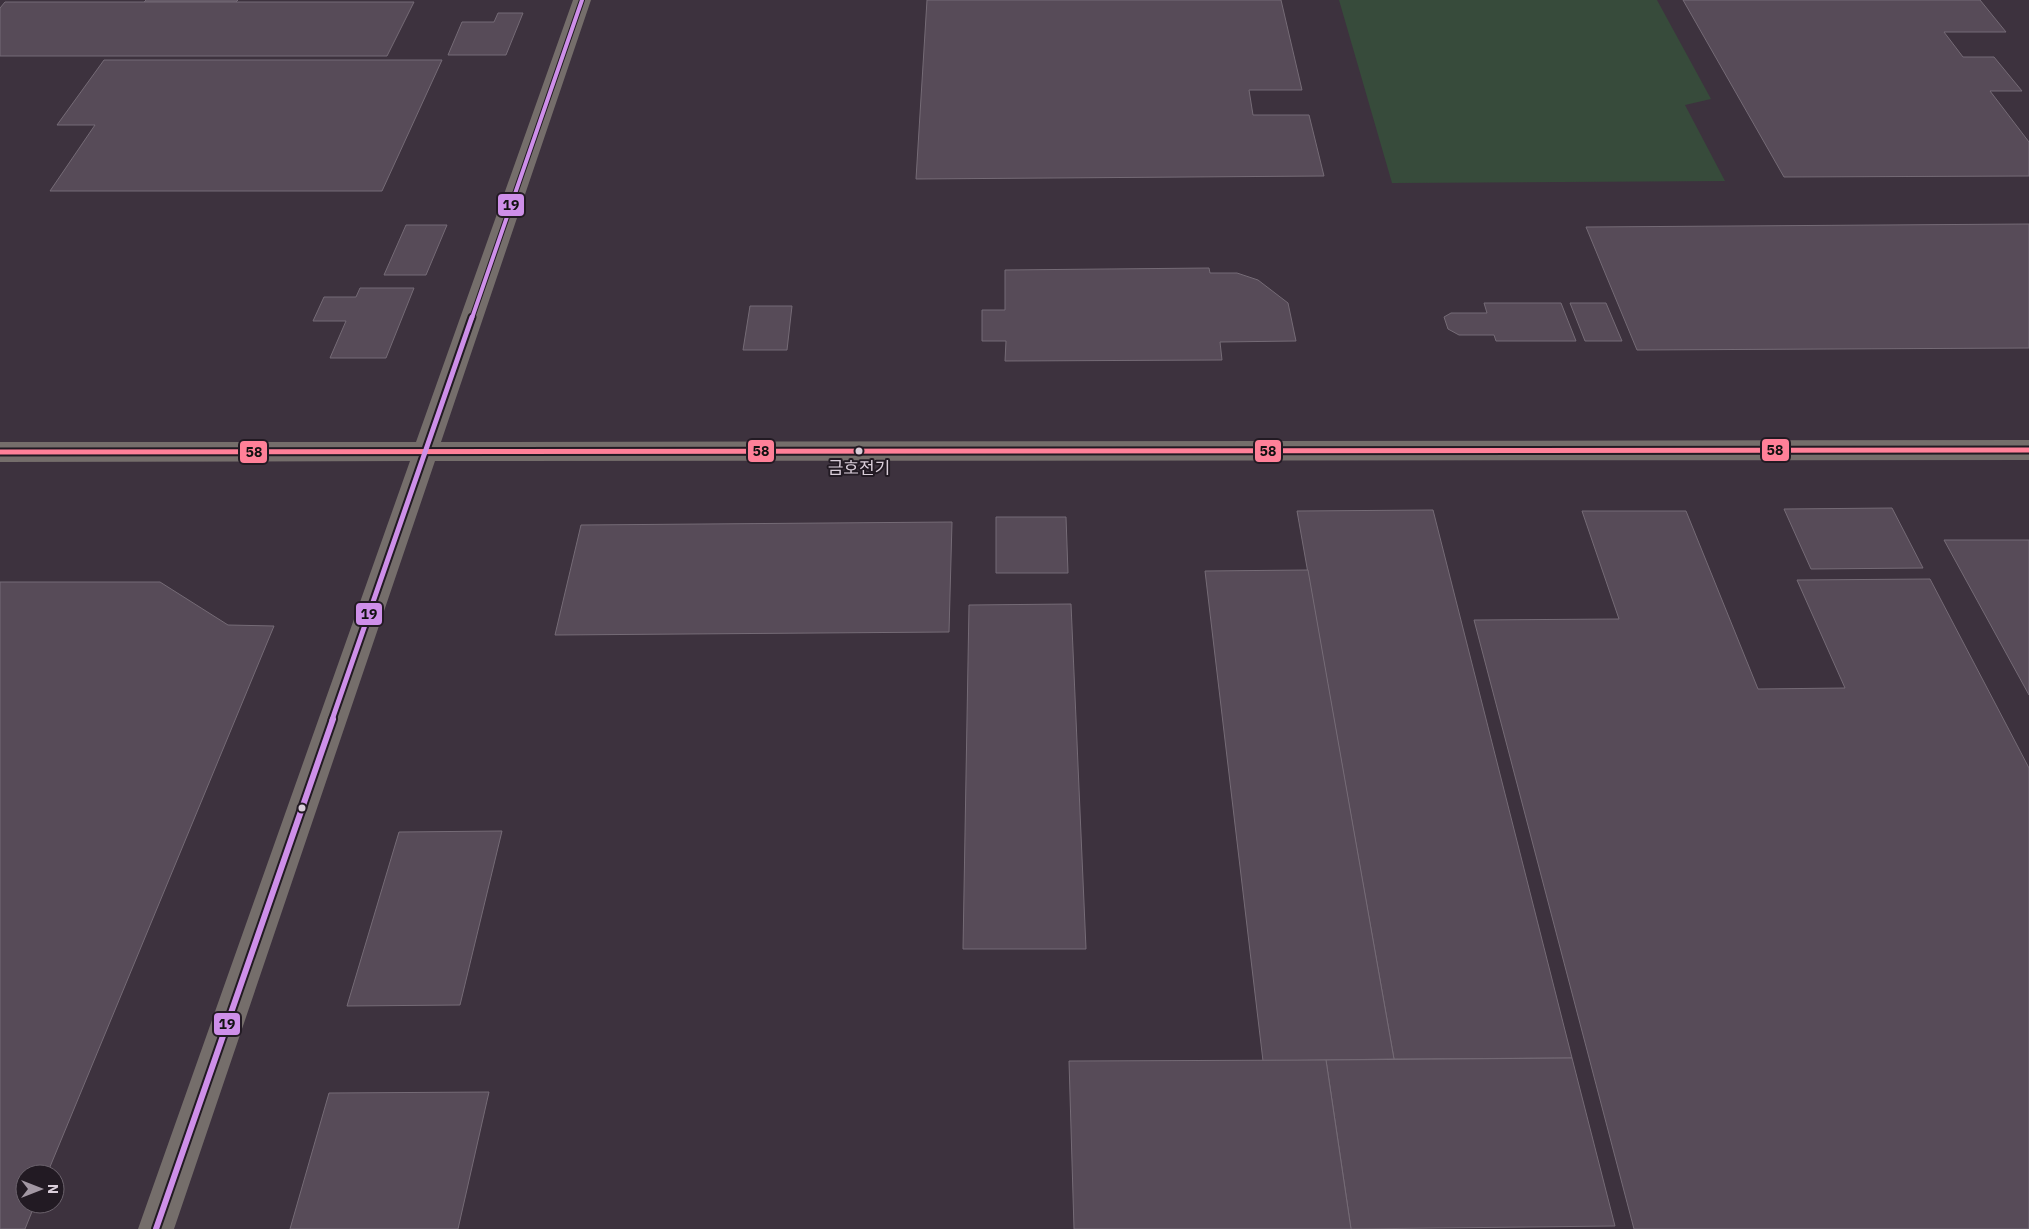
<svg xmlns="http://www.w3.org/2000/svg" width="2029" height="1229" viewBox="0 0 2029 1229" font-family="'IBM Plex Sans','Noto Sans KR',sans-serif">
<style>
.green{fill:#374b3b}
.building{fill:#574b58;stroke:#756b76}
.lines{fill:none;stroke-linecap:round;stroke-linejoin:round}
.secondary{fill:#756e6b;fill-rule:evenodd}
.bus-1-casing{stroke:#221a23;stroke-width:9}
.bus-2-far2-casing{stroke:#221a23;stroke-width:6}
.bus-2-far1-casing{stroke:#221a23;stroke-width:9}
.bus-2-casing{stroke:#221a23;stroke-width:10}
.bus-1{stroke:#ff8098;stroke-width:5}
.bus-2-far2{stroke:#ce8fe9;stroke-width:4}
.bus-2-far1{stroke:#ce8fe9;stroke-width:5}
.bus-2{stroke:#ce8fe9;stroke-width:6}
.bus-dot{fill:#d9cdd9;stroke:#221a23;stroke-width:2}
.labels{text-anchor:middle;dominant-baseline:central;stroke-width:4;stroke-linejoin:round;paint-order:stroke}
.bus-label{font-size:17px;fill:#d9cdd9;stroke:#221a23}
.line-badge{stroke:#221a23;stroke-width:2}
.pale-badge-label{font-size:14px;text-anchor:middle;font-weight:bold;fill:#111}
</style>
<rect width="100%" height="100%" fill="#3d323e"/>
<polygon class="green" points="1339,0 1657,0 1711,99 1685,105 1725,181 1392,183"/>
<g class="building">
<polygon points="146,0 238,0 236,2 144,2"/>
<polygon points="927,0 1281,0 1302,90 1249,90 1253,115 1309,115 1324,176 916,179"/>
<polygon points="1683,0 1980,0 2006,32 1944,32 1963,57 1994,57 2022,91 1990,91 2029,142 2029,176 1784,177"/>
<polygon points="5,2 414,2 387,56 0,56 0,8"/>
<polygon points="498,13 523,13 506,55 448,55 462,22 494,22"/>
<polygon points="104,60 442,60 382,191 50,191 95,125 57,125"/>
<polygon points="2029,224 2029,348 1637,350 1586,227"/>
<polygon points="406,225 447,225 426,275 384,275"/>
<polygon points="1209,268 1210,273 1237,273 1258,280 1288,303 1296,341 1220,342 1222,360 1005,361 1006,341 982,341 982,310 1005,310 1005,270"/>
<polygon points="360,288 414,288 386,358 330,358 346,321 313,321 324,297 356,297"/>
<polygon points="1484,303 1561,303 1576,341 1496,341 1494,335 1459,335 1448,329 1444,317 1451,313 1487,313"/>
<polygon points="1570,303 1606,303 1622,341 1585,341"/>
<polygon points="750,306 792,306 787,350 743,350"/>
<polygon points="1892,508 1923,568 1811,569 1784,509"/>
<polygon points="1433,510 1572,1058 1394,1059 1297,511"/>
<polygon points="1582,511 1686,511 1758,689 1845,688 1797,580 1930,579 2029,768 2029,1229 1634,1229 1474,620 1619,619"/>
<polygon points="996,517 1066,517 1068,573 996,573"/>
<polygon points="952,522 949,632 555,635 581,525"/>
<polygon points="1944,540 2029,540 2029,695"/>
<polygon points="1308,570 1394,1059 1263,1061 1205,571"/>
<polygon points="0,582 160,582 228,625 274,626 47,1174 25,1174 25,1204 35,1204 25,1229 0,1229"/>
<polygon points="1071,604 1086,949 963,949 969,605"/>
<polygon points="502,831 460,1005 347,1006 399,832"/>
<polygon points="1572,1058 1615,1226 1351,1229 1326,1060"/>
<polygon points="1326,1060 1351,1229 1074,1229 1069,1061"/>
<polygon points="489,1092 458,1229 290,1229 329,1093"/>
</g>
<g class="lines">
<polygon class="secondary" points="573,0 591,0 441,442 2029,440 2029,460 435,461 174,1229 138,1229 410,461 0,462 0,442 416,442"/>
<defs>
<polyline id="bus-1" points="0,452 2029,450"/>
<polyline id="bus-2-far2" points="472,318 582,0"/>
<polyline id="bus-2-far1" points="332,720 472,317"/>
<polyline id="bus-2" points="156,1229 333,719"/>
</defs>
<use href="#bus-1" class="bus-1-casing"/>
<use href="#bus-2-far2" class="bus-2-far2-casing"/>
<use href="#bus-2-far1" class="bus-2-far1-casing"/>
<use href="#bus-2" class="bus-2-casing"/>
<use href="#bus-1" class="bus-1"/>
<use href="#bus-2-far2" class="bus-2-far2"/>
<use href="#bus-2-far1" class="bus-2-far1"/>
<use href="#bus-2" class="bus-2"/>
</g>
<g class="bus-dot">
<circle cx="859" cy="451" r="4.5"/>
<circle cx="302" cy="808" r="4.5"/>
</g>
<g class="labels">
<g class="bus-label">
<text x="859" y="468">금호전기</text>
</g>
</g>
<g class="line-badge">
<rect x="497" y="193" width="28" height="24" rx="5" fill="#ce8fe9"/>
<rect x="1761" y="438" width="29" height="24" rx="5" fill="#ff8098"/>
<rect x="1254" y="439" width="28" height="24" rx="5" fill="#ff8098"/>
<rect x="747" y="439" width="28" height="24" rx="5" fill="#ff8098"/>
<rect x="239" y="440" width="29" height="24" rx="5" fill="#ff8098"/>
<rect x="355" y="602" width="28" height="24" rx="5" fill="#ce8fe9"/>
<rect x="213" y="1012" width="28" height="24" rx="5" fill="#ce8fe9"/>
</g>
<g class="pale-badge-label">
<text x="511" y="210">19</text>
<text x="1775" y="455">58</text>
<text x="1268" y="456">58</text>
<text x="761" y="456">58</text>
<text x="254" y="457">58</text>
<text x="369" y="619">19</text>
<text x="227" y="1029">19</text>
</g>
<g transform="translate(40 1189) rotate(90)"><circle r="24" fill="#221a23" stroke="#6b626c"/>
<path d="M0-4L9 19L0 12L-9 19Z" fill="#a297a3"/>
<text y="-8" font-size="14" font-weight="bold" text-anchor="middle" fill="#d9cdd9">N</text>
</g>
</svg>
